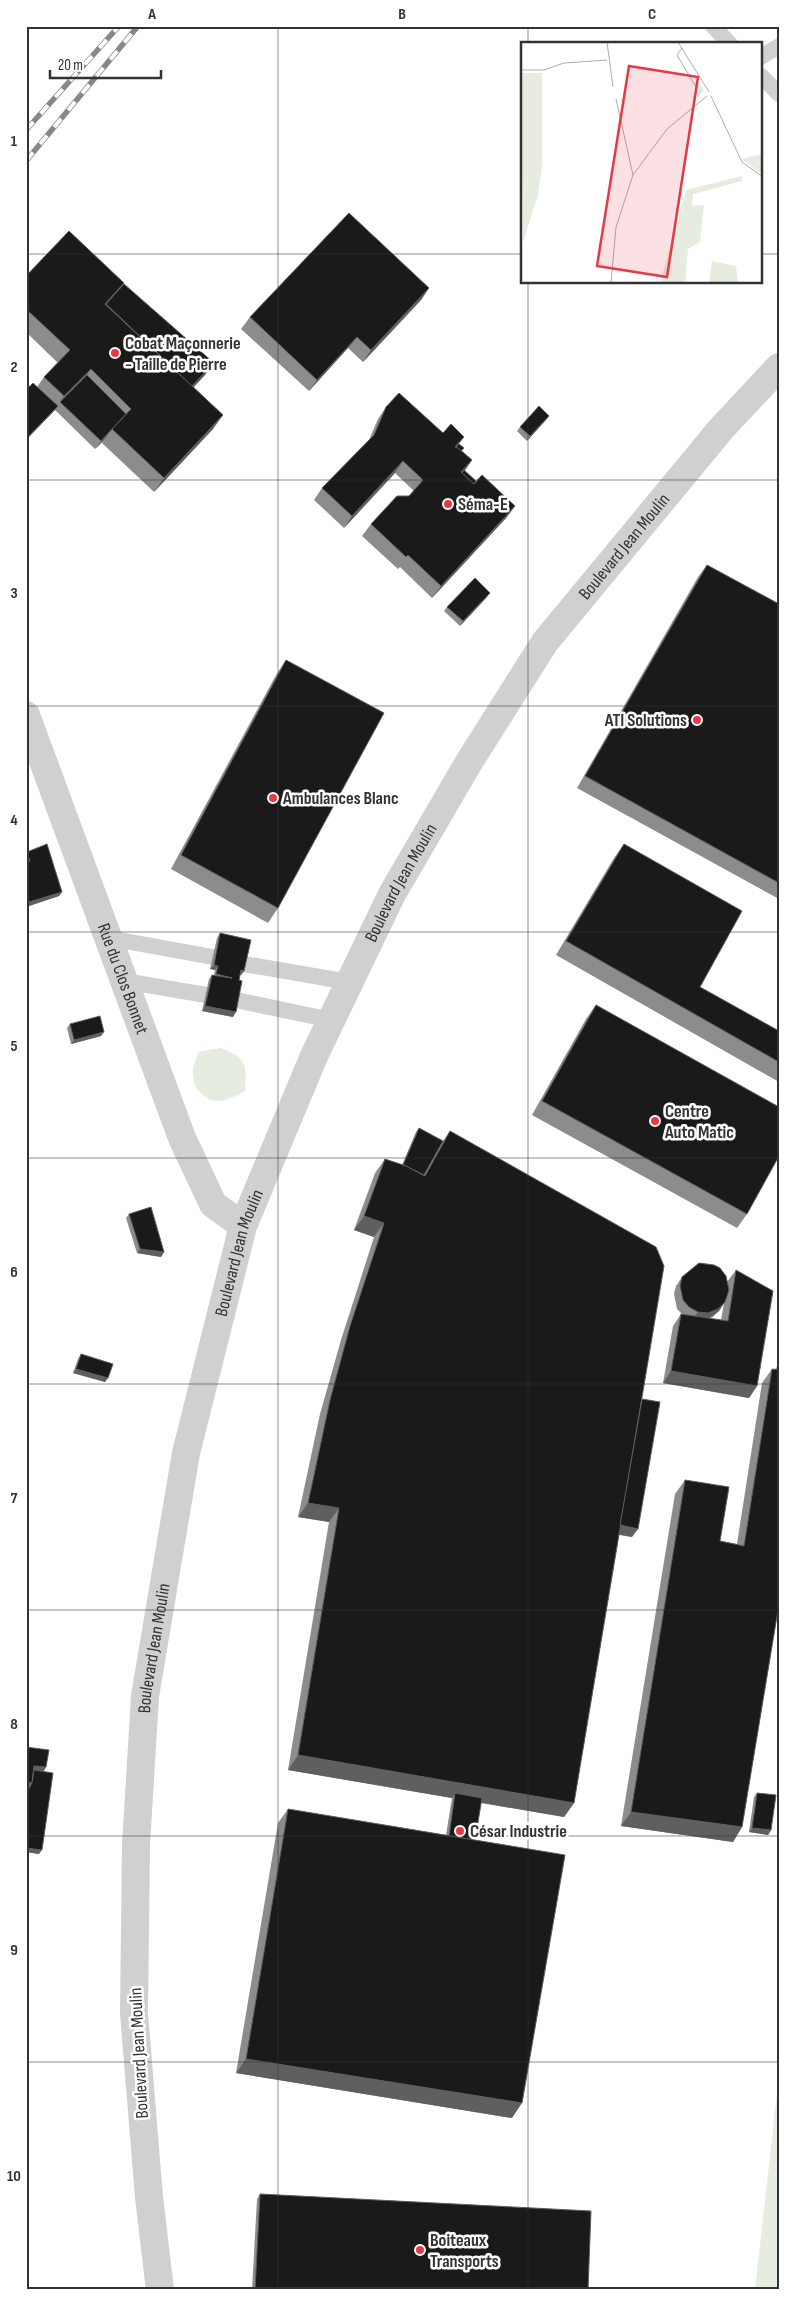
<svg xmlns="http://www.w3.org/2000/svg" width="805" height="2316" viewBox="0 0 805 2316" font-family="'Sofia Sans Condensed',sans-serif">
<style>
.green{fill:#e6ecdf}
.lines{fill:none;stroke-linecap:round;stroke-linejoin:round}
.service{stroke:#d0d0d0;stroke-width:16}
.minor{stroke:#d0d0d0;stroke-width:28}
.tertiary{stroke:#d0d0d0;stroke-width:28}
.rail-casing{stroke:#888;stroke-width:5.5}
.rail{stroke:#fff;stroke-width:4;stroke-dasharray:11;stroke-linecap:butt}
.wall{fill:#8c8c8c;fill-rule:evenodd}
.shaded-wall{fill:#5f5f5f}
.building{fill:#1a1a1a;stroke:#5f5f5f}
.grid{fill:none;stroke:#333;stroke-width:1;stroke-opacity:0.55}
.poi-dot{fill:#e63946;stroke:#fff;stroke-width:2}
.labels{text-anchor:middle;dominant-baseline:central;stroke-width:5;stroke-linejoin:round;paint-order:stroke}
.poi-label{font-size:18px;font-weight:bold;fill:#333;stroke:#fff;text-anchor:start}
.street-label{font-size:18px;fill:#333;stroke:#fff}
.inset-road{fill:none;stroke:#adadad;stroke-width:1}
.view{fill:#e63946;fill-opacity:0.15;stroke:#e63946;stroke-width:2.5}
.inset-edge{fill:none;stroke:#333;stroke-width:2.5}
.neatline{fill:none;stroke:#333;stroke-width:2}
.grid-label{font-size:16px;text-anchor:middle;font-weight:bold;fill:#333}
</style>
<rect width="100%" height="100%" fill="#fff"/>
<g class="green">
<path d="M221,1048C247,1059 247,1064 245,1091C227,1100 215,1108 199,1091C195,1087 192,1076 193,1069C194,1063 197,1056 200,1051Z"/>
<polygon points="779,2076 779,2290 755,2290"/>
</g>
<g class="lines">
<g class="service">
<polyline points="713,26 730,44"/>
<polyline points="761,57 779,46"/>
<polyline points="761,76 779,94"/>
<polyline points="108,938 213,957"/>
<polyline points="244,964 349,982"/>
<polyline points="124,981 206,995"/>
<polyline points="236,1000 331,1020"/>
</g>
<path class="minor" id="s1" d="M26,715L182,1138L213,1204L243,1226"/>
<path class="tertiary" id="s2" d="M160,2290L149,2197L134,2013L136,1845L145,1696L186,1453L243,1226L314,1056L392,894L469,762L545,642L721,429L779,367"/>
<defs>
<g id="rail">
<polyline points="26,130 119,26"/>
<polyline points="26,161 138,26"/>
</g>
</defs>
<use href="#rail" class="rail-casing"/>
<use href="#rail" class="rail"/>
</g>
<g class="wall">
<polygon points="26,276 124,284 205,375 194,387 213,429 154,492 102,443 103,441 95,449 55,410 26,440 26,390 37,387 44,377 58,363 26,332"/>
<polygon points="429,288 421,300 363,362 348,348 309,391 241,329 250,317"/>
<polygon points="386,407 443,433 464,437 459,444 462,451 472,460 464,471 507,517 432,598 400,567 398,569 362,536 371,524 409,496 414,491 395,473 344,528 314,500 322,488 369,440 378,419"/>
<polygon points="549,416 527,441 517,431 520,427"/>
<polygon points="707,565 779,604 779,899 577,788 698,577"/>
<polygon points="487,597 460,626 444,611 447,607"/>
<polygon points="286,660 278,908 268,923 171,869 276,675"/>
<polygon points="624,844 700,987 779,1031 779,1082 556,955 614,858"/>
<polygon points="27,852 62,892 59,896 26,907 26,853"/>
<polygon points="220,933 244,971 241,975 240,975 233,1017 202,1011 209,979 212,975 214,975 215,970 210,969 217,938"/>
<polygon points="596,1005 747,1214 737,1228 532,1115 586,1019"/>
<polygon points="70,1024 101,1036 71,1044 67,1028"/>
<polygon points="419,1128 443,1141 450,1131 642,1399 632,1537 619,1535 574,1803 564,1817 481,1803 475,1840 512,2118 236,2073 278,1823 288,1809 446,1835 452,1798 288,1770 329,1522 298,1517 320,1414 341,1340 374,1237 354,1230 375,1173 385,1159 402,1165 416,1132"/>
<polygon points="129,1214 164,1252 161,1257 137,1253 126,1218"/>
<path d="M736,1270L757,1386L749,1398L663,1383L673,1326L681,1314H682L677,1309L674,1294L676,1286L682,1277L727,1282ZM724,1303L721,1320L708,1318L712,1317L719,1311Z"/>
<polygon points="81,1354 108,1378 105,1382 73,1373 78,1359"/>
<polygon points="779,1365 779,1604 742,1827 733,1842 621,1826 675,1494 685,1480 720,1541 737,1544 762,1383 772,1369 775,1369"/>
<polygon points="26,1747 46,1767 43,1772 39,1854 26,1852"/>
<polygon points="757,1793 771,1830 768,1835 749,1832 754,1797"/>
<polygon points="260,2194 588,2290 252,2290 257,2199"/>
</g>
<g class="shaded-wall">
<polygon points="429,288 421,300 363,362 371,350"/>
<polygon points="357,337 348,348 309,391 317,380"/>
<polygon points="214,363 205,375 182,399 190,388"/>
<polygon points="91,369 81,384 60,402 64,396"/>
<polygon points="58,406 55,410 26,440 26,439"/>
<polygon points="223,415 213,429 154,492 164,478"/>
<polygon points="549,416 546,420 527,441 530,436"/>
<polygon points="109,433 103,441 95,449 101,441"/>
<polygon points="472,460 464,472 457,480 461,472"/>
<polygon points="403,461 395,473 344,528 352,516"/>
<polygon points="515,506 507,517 432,598 441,586"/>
<polygon points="490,593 487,597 460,626 463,621"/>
<polygon points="62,892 59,896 26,907 26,903"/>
<polygon points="214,965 218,966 215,970 210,969"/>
<polygon points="241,970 244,971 241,975 238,975"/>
<polygon points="205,1006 236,1012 233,1017 202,1011"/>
<polygon points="104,1032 101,1036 71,1044 74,1040"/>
<polygon points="364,1216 384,1223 374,1237 354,1230"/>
<polygon points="140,1249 164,1252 161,1257 137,1253"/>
<polygon points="725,1302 719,1311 712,1317 702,1321 692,1320 698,1312"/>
<polygon points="76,1369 108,1378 105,1382 73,1373"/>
<polygon points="671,1371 757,1386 749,1398 663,1383"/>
<polygon points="308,1503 339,1508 329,1522 298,1517"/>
<polygon points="617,1525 638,1529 632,1537 612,1533"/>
<polygon points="298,1755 574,1803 564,1817 454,1798 455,1793 452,1798 288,1770"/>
<polygon points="34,1766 46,1767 41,1776 31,1775"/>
<polygon points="26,1782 32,1783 26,1791"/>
<polygon points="631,1812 742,1827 733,1842 621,1826"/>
<polygon points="752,1828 771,1830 768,1835 749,1832"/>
<polygon points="26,1848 42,1850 39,1854 26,1852"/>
<polygon points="246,2059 522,2103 512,2118 236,2073"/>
</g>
<g class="building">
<polygon points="349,213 429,288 371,350 357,337 317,380 250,317"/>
<polygon points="69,231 124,283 105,304 223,415 164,478 112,429 131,409 91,369 64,396 44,377 70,350 26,309 26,276"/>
<polygon points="124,284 214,363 192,386 106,304"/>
<polygon points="87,375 126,414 101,441 60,402"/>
<polygon points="33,383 58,406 26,439 26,390"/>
<polygon points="399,393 443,433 451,424 464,437 455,447 458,448 472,460 461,472 474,484 482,475 515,506 441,586 408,555 406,557 371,524 397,496 409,496 423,480 403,461 352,516 322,488 374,435 386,407"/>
<polygon points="539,406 549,416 530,436 520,427"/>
<polygon points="459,444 464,448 461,451 458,448 456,447"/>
<polygon points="464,470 476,481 474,484 462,473"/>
<polygon points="707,565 779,604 779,883 585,776"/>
<polygon points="475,578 490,593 463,621 447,607"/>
<polygon points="286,660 384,713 278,908 181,855"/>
<polygon points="47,844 62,892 26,903 26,863 30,861 27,852"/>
<polygon points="624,844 742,911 700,987 779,1031 779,1062 566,941"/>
<polygon points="220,933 251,940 244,971 241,970 239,980 242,981 236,1012 205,1006 212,975 232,978 216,974 218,966 214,965"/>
<polygon points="596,1005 779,1107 779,1156 747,1214 542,1101"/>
<polygon points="100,1016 104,1032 74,1040 70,1024"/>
<polygon points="419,1128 443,1141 424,1175 403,1165"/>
<polygon points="450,1131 656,1247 664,1266 574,1803 298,1755 339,1508 308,1503 330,1400 350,1326 384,1223 364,1216 385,1159 406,1166 425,1176"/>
<polygon points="151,1207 164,1252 140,1249 129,1214"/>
<polygon points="699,1263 714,1265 720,1268 726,1276 729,1290 725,1302 718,1309 708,1313 698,1312 689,1307 683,1300 680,1286 682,1277"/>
<polygon points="736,1270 773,1291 757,1386 671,1371 681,1314 728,1321"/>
<polygon points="81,1354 113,1364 108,1378 76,1369"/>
<polygon points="779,1368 779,1604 742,1827 631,1812 685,1480 729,1487 720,1541 744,1546 772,1369 779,1370"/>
<polygon points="642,1399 660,1402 638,1529 620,1525"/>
<polygon points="26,1747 49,1750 46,1767 34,1766 32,1783 26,1782"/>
<polygon points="34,1770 53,1773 42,1850 26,1848 26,1806 29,1788 32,1783"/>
<polygon points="455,1793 482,1798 475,1840 449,1836"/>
<polygon points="757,1793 776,1795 771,1830 752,1828"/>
<polygon points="288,1809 565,1855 522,2103 246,2059"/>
<polygon points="260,2194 591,2211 588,2290 255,2290"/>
</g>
<path class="grid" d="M278,26V2290M528,26V44M26,254H522M761,254H779M528,282V2290M26,480H779M26,706H779M26,932H779M26,1158H779M26,1384H779M26,1610H779M26,1836H779M26,2062H779"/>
<g class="poi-dot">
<circle cx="115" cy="353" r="5"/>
<circle cx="448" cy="504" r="5"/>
<circle cx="697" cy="720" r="5"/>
<circle cx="273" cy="798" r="5"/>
<circle cx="655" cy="1121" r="5"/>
<circle cx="460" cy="1831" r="5"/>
<circle cx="420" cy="2250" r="5"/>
</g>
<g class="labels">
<g class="poi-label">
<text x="125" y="343">Cobat Maçonnerie<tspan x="125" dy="21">- Taille de Pierre</tspan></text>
<text x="458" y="504">Séma-E</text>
<text x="687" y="720" text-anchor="end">ATI Solutions</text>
<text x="283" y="798">Ambulances Blanc</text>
<text x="665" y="1111">Centre<tspan x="665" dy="21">Auto Matic</tspan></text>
<text x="470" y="1831">César Industrie</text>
<text x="430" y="2240">Boiteaux<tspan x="430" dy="21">Transports</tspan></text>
</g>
<g class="street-label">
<text stroke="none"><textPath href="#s2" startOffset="1859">Boulevard Jean Moulin</textPath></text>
<text stroke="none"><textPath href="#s2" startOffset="1454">Boulevard Jean Moulin</textPath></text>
<text stroke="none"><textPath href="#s1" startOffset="281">Rue du Clos Bonnet</textPath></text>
<text stroke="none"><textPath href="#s2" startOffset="1049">Boulevard Jean Moulin</textPath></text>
<text stroke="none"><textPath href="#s2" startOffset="644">Boulevard Jean Moulin</textPath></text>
<text transform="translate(139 2053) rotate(-93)">Boulevard Jean Moulin</text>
</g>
</g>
<g transform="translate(521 42)">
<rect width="241" height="241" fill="#fff"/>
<path d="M159,11L183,49L176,56L177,40ZM0,31H21V124L17,153L2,200ZM241,112V132L221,117ZM221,134V139L172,152L171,164L183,163L179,200L167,207L164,241H139L165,148ZM191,219L215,224L217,241H188Z" fill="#e6ecdf"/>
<path class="inset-road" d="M86,0L92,45M157,0L188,50M161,6L156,13L175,45M0,28H23L43,21L86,18M190,54L221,120L242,135M95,57L112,133M90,241L95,185L112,133L146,87L186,54"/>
<path class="view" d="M108,24L177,35L146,235L76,224Z"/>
<rect width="241" height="241" class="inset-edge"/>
</g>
<rect width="805" height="2316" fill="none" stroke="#ffffff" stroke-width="55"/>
<path d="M50 70v8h111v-8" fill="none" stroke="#333333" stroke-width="2.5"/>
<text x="58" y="70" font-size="15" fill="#333333" stroke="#ffffff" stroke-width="4" paint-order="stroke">20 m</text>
<rect x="28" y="28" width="750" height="2260" class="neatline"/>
<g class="grid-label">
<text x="152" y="19">A</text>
<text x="402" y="19">B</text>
<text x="652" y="19">C</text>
<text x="14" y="146">1</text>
<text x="14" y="372">2</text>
<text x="14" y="598">3</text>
<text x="14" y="825">4</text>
<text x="14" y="1051">5</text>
<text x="14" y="1277">6</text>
<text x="14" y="1503">7</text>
<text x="14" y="1729">8</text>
<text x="14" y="1955">9</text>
<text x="14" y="2181">10</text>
</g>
</svg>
